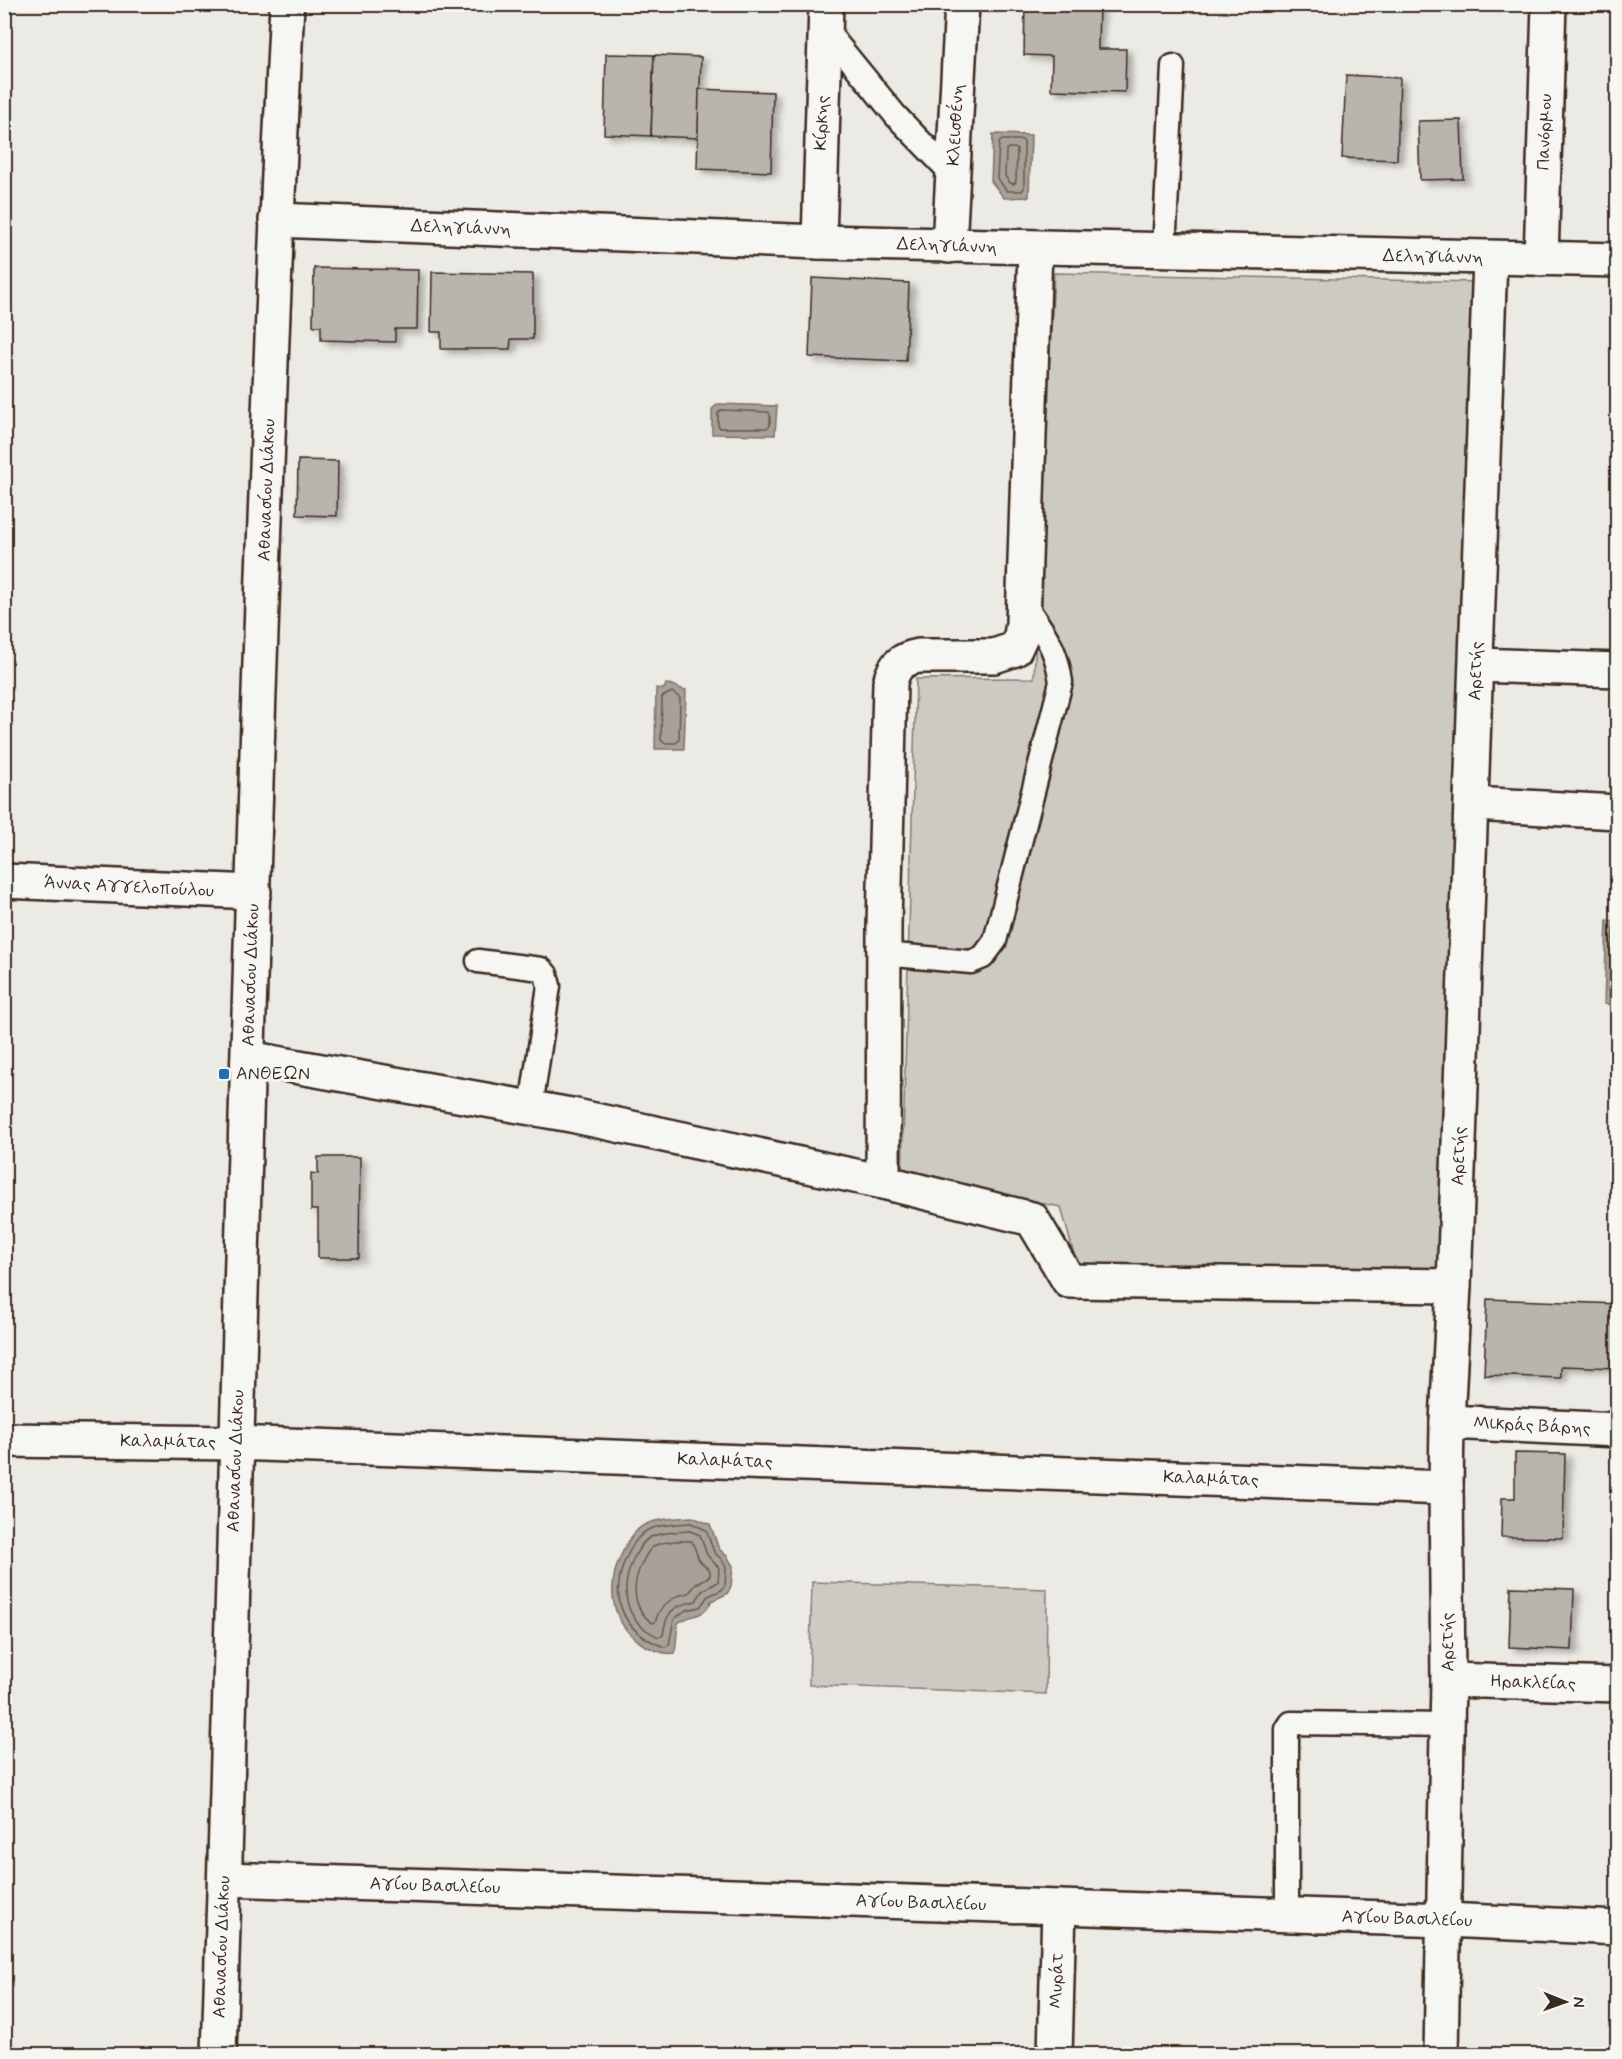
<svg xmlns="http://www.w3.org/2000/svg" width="1622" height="2059" viewBox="0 0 1622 2059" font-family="Mynerve,sans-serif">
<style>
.green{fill:#cdcac4;stroke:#847a71;stroke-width:1.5}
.water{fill:#a8a198;stroke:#7c7167;stroke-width:1.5}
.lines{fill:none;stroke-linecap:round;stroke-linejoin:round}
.shore{stroke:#675a4f;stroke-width:1.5}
.building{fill:#bab4ae;stroke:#3b2a1e;stroke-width:1.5;filter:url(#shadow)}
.service-casing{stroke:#3b2a1e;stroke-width:27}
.minor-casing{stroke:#3b2a1e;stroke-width:38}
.tertiary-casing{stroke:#3b2a1e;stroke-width:38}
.service{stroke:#f6f6f2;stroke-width:22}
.minor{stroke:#f6f6f2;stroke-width:33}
.tertiary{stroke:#f6f6f2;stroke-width:33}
.poi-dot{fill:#1f6fb2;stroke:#f6f6f2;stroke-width:2}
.labels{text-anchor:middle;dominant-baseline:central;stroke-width:6;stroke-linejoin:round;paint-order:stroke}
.street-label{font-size:18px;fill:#3b2a1e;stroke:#f6f6f2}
.poi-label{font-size:18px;fill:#3b2a1e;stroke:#f6f6f2;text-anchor:start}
</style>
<defs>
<filter id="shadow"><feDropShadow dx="6" dy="4" stdDeviation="3" flood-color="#0004"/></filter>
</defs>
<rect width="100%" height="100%" fill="#ebeae5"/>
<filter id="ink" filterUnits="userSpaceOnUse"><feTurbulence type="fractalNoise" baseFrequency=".0167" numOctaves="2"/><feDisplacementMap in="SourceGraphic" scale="12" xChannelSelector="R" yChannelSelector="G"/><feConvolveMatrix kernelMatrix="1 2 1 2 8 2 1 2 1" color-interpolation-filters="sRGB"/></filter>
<g filter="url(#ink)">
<g class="green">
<polygon points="1054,273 1479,282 1437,1289 1080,1277 1061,1207 902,1178 916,679 1034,678"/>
<polygon points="812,1582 1047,1589 1046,1694 809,1685"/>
</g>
<g class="water">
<polygon points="993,134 1031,135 1029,197 1004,198 991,181"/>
<polygon points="718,404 777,406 775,435 712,434 712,409"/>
<path d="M666,684C675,684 678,689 686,690L684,749H655L656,688L664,689Z"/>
<polygon points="1607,920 1617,921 1617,1005 1604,1004"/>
<path d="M692,1517L710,1524L719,1549L727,1556L733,1566L731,1586L727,1594L711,1601C706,1618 692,1613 678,1623L675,1653C665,1655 653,1650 644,1645C610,1624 605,1586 623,1551C628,1541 635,1529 646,1524C659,1518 678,1518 692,1517Z"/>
</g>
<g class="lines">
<g class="shore">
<polygon points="1002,140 1022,140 1024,142 1024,188 1022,191 1007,191 997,178 999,143"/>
<polygon points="1008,148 1015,148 1017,150 1016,181 1014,184 1010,183 1005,176 1006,150"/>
<polygon points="721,410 768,412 770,414 770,426 767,428 720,428 718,425 718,413"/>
<polygon points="672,692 680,698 679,740 676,743 664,743 661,740 662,697"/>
<polyline points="1618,927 1613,929 1610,996 1612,999 1618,999"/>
<path d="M691,1523L706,1530L714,1552L722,1560L726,1567L725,1584L722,1590L708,1596L700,1607L686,1610L674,1619L669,1645L665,1647C620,1632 607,1594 629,1552C634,1543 640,1533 650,1529C662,1524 678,1524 691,1523Z"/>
<path d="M690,1531L700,1535L707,1555L719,1568L718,1582L702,1591L696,1601C672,1606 666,1612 663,1635L659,1637C623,1622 619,1588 635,1556C639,1548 644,1539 653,1536C664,1532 678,1532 690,1531Z"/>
<path d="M675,1541H692L699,1560L710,1571V1576L696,1584L689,1593L677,1596L664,1605L659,1612L655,1622L652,1623C630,1606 632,1581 644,1559C647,1554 650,1547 656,1545C661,1542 669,1542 675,1541Z"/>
</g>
</g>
<g class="building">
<polygon points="1025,4 1099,4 1098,49 1126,49 1125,92 1051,90 1052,56 1024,55"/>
<polygon points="606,54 654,55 651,136 604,134"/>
<polygon points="654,55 701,57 698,138 651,136"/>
<polygon points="1346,75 1400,78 1397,160 1342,158"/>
<polygon points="699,89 773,92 771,172 697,169"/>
<polygon points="1461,120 1463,179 1420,180 1418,121"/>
<polygon points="314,268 418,270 417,329 395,329 395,342 321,340 321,326 313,326"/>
<polygon points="432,272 533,274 533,339 511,339 510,349 441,349 441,332 431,332"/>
<polygon points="812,278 909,283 906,361 809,357"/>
<polygon points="298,460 338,461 337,516 297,515"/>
<polygon points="318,1157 360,1157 359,1258 318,1258 318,1210 311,1210 311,1173 318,1174"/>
<polygon points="1487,1299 1618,1304 1618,1368 1561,1366 1561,1378 1484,1375"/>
<polygon points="1515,1453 1565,1454 1563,1538 1501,1537 1502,1498 1515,1498"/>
<polygon points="1511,1587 1574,1589 1572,1650 1509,1647"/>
</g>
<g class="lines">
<defs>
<g id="service">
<polyline points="825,29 896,116 953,175"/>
<polyline points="1164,251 1173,66"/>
<path d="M884,954L971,962L983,957L995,941L1061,682C1056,645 1044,634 1024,603"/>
<polyline points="478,961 541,969 546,974 549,986 531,1107"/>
<polyline points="1287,1915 1287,1729 1291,1723 1448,1725"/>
</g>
<g id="minor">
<polyline points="819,242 826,4"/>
<polyline points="949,246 962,4"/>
<polyline points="1541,259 1549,4"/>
<polyline points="1477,665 1618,670"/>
<polyline points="1472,804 1618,812"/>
<polyline points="4,881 254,892"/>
<polyline points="248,1058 571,1115 883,1182 1032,1219 1069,1281 1454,1286"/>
<path d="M883,1182L884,926L890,683C894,665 902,659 919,656H994L1015,649L1021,636L1023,623L1035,248"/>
<polyline points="1447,1422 1618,1430"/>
<polyline points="4,1440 236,1443 1446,1488"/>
<polyline points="1448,1680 1618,1685"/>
<polyline points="225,1879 1445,1920 1618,1928"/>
<polyline points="1055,2054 1059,1907"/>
<polyline points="1441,2054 1448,1680 1446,1488 1447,1422 1454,1286 1490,258"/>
</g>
<g id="tertiary">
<polyline points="276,220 819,242 1618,260"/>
<path d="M219,2054C241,1371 253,687 287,4"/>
</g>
</defs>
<use href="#service" class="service-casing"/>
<use href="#minor" class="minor-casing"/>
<use href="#tertiary" class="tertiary-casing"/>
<use href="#service" class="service"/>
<use href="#minor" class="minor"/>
<use href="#tertiary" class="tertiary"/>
</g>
</g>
<rect class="poi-dot" x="218" y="1068" width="12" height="12" rx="3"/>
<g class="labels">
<g class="street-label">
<text transform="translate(822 123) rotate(-88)">Κίρκης</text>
<text transform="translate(956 125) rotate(-87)">Κλεισθένη</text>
<text transform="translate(1545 132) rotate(-88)">Πανόρμου</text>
<text transform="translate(461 228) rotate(2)">Δεληγιάννη</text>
<text transform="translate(947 246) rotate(2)">Δεληγιάννη</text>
<text transform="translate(1433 257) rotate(1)">Δεληγιάννη</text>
<text transform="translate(267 490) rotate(-88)">Αθανασίου Διάκου</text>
<text transform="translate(1476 671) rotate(-88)">Αρετής</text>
<text transform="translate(129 887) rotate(3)">Άννας Αγγελοπούλου</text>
<text transform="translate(251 975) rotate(-88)">Αθανασίου Διάκου</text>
<text transform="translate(1459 1156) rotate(-88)">Αρετής</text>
<text transform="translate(1532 1426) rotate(3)">Μικράς Βάρης</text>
<text transform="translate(168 1442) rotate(1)">Καλαμάτας</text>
<text transform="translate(236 1461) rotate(-88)">Αθανασίου Διάκου</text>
<text transform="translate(725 1461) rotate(2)">Καλαμάτας</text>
<text transform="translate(1211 1479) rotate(2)">Καλαμάτας</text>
<text transform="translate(1448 1642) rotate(-91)">Αρετής</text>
<text transform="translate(1533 1683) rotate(2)">Ηρακλείας</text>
<text transform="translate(435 1886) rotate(2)">Αγίου Βασιλείου</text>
<text transform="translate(921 1903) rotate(2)">Αγίου Βασιλείου</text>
<text transform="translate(1407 1919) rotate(2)">Αγίου Βασιλείου</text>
<text transform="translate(222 1947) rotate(-88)">Αθανασίου Διάκου</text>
<text transform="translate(1057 1981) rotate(-88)">Μυράτ</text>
</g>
<g class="poi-label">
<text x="236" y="1074">ΑΝΘΕΩΝ</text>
</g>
</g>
<rect width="1622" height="2059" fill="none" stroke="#f6f6f2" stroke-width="24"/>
<rect x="12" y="12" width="1598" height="2035" fill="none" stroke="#3b2a1e" stroke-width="2" filter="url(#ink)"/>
<g transform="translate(1565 2002) rotate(91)" stroke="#f6f6f2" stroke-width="4.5" paint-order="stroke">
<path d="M0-4.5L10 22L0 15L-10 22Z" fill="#3b2a1e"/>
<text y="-9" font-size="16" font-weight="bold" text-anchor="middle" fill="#3b2a1e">N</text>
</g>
</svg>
